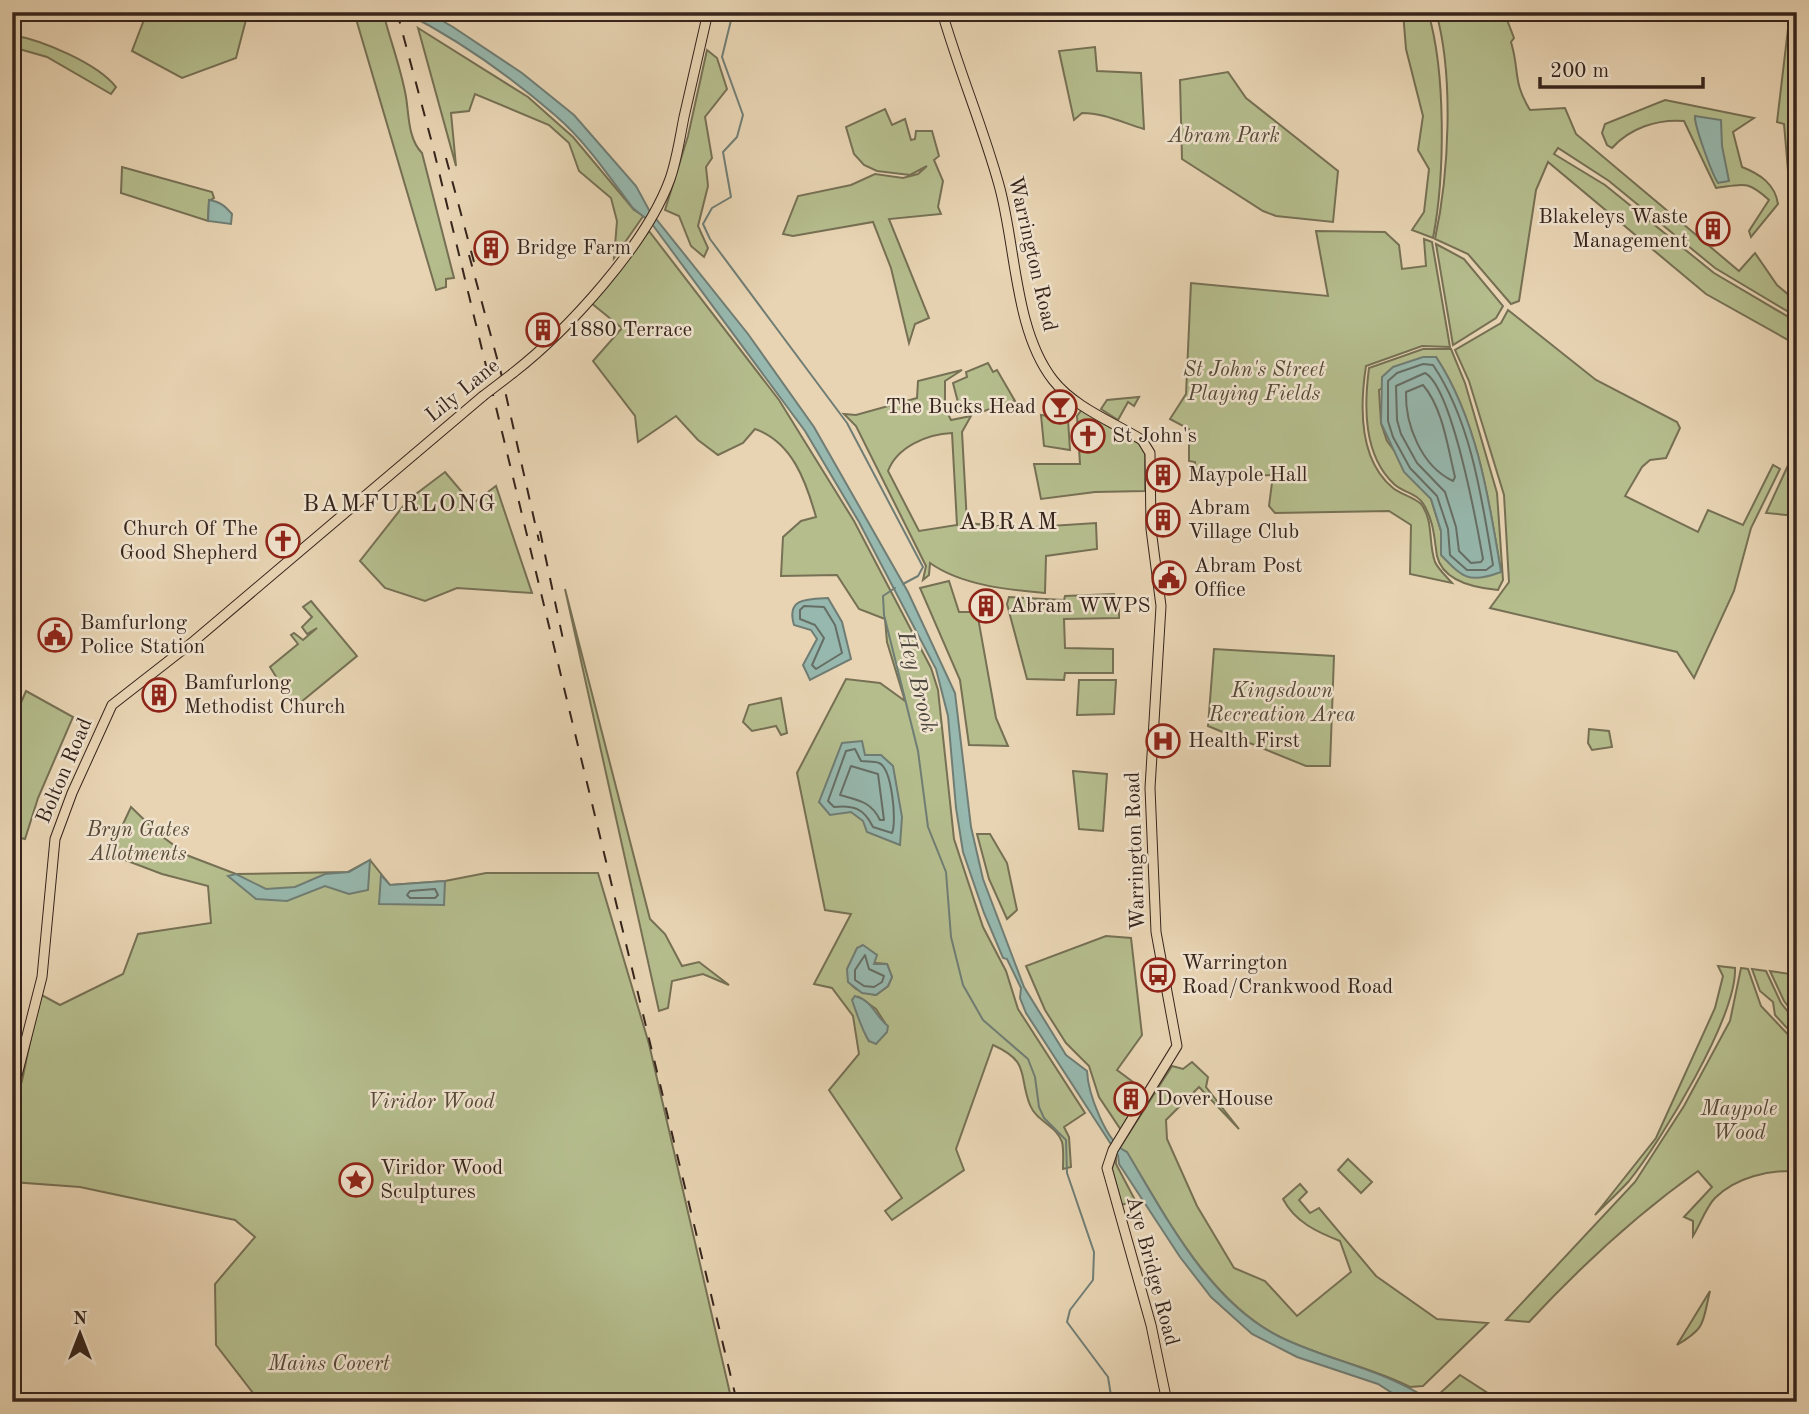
<svg xmlns="http://www.w3.org/2000/svg" width="1809" height="1414" viewBox="0 0 1809 1414" font-family="'Old Standard TT',serif">
<style>
.green{fill:#b5bd8d;stroke:#767054;stroke-width:2;fill-rule:evenodd}
.water{fill:#97b8ae;stroke:#707d74;stroke-width:2}
.lines{fill:none;stroke-linecap:round;stroke-linejoin:round}
.shore{stroke:#666e65;stroke-width:2}
.stream{stroke:#707d74;stroke-width:2}
.primary-casing{stroke:#36241c;stroke-width:11}
.primary{stroke:#e8d4b3;stroke-width:9}
.rail{stroke:#36241c;stroke-width:2;stroke-dasharray:12 12;stroke-linecap:butt}
.primary-bridge-casing{stroke:#36241c;stroke-width:11;stroke-linecap:butt}
.primary-bridge{stroke:#e8d4b3;stroke-width:9}
.labels{text-anchor:middle;dominant-baseline:central;stroke-width:5;stroke-linejoin:round;paint-order:stroke}
.park-label{font-size:21px;font-style:italic;fill:#564a38;stroke:#f0e3ce}
.poi-label{font-size:21px;fill:#36241c;stroke:#f0e3ce;text-anchor:start}
.street-label{font-size:21px;fill:#36241c;stroke:#f0e3ce}
.water-label{font-size:23px;font-style:italic;fill:#4e4940;stroke:#f0e3ce}
.quarter-label{font-size:24px;letter-spacing:2px;fill:#36241c;stroke:#f0e3ce}
</style>
<rect width="100%" height="100%" fill="#e8d4b3"/>
<filter id="stains"><feTurbulence type="fractalNoise" baseFrequency=".00286" numOctaves="4"/><feColorMatrix values="0 0 0 0 .2 0 0 0 0 .09 0 0 0 0 .02 0 0 0 .5 -.17"/></filter>
<radialGradient id="worn" r=".72"><stop offset=".6" stop-color="#630" stop-opacity="0"/><stop offset="1" stop-color="#630" stop-opacity=".3"/></radialGradient>
<g class="green">
<polygon points="147,12 248,12 236,58 182,78 132,51"/>
<path d="M354,12H383C390,40 401,68 406,97C409,115 408,139 422,153L454,278L446,279V287L436,290Z"/>
<path d="M1403,12H1428C1446,72 1445,176 1433,238L1412,230L1424,212L1429,169L1418,150L1423,116L1406,49Z"/>
<path d="M1436,12H1504L1514,38L1511,42C1520,72 1512,80 1530,110L1565,108L1576,134L1739,271L1755,253L1777,285L1797,302V317L1715,268L1609,181L1558,148L1554,154L1605,185L1714,273L1797,322V345L1706,294L1548,162L1536,190L1519,301L1511,304L1468,254L1435,239C1449,174 1454,76 1436,12Z"/>
<polygon points="1790,12 1797,12 1797,178 1788,170 1784,124 1777,122"/>
<polygon points="418,28 528,97 573,137 634,210 644,215 614,258 617,221 611,198 579,171 569,143 549,125 475,94 469,111 451,113 456,166"/>
<path d="M12,35C42,40 97,63 116,87L111,94L47,57L12,47Z"/>
<path d="M1095,47L1097,71L1141,73L1144,129C1123,123 1104,113 1082,113L1074,120L1059,51Z"/>
<polygon points="707,50 717,58 727,89 705,117 712,158 706,167 708,186 698,226 708,248 704,257 691,246 679,216 665,210 688,136"/>
<polygon points="1228,72 1246,98 1338,171 1333,222 1276,216 1263,211 1182,159 1180,80"/>
<path d="M1665,100L1754,118L1733,132L1742,167C1760,174 1775,184 1778,204L1751,237L1749,231L1769,200C1747,180 1744,184 1716,188L1684,121C1657,119 1630,128 1612,148L1607,145L1602,133L1605,124Z"/>
<polygon points="885,109 892,125 905,119 911,140 915,139 916,131 932,131 939,156 934,160 943,181 938,207 941,214 889,219 929,318 915,324 909,343 891,268 873,222 793,236 783,234 798,196 851,185 875,174 903,178 918,174 927,166 910,175 877,171 864,165 854,154 846,127"/>
<polygon points="122,167 212,192 214,198 209,201 208,221 121,193"/>
<path d="M649,231L779,400L854,521L931,668L938,690L954,839L983,927L1006,971L1018,1009L1085,1113L1064,1127L1069,1137L1071,1167L1063,1169C1063,1160 1064,1150 1062,1142C1057,1126 1036,1121 1030,1105C1018,1075 1031,1062 993,1045L956,1149L964,1170L892,1220L885,1211L902,1198L829,1090L859,1054L853,1016L832,988L814,984L851,914L825,910L797,773L846,679L880,683L905,701L887,642L885,619L859,609L837,575L781,576L783,537L801,521L816,517C806,481 792,442 755,429L743,443L718,455L698,440L676,416L638,442L635,416L593,361L622,328L590,302ZM852,961L887,964L892,977L888,986L876,995C856,992 840,984 852,961ZM859,997L876,1009L885,1023L869,1041C861,1029 862,1016 854,1005Z"/>
<path d="M1316,231L1385,232L1399,245L1402,269L1426,266L1424,239L1432,242L1450,347L1422,346L1366,366C1360,405 1358,459 1393,488C1400,494 1414,497 1421,504C1434,521 1428,543 1435,562C1438,569 1447,577 1452,583L1410,574L1411,525L1389,511L1275,513L1269,506L1273,475L1214,478L1212,472H1196L1195,462L1189,461V429L1170,419L1186,394L1191,283L1328,296Z"/>
<polygon points="1436,244 1464,259 1503,306 1496,318 1453,345"/>
<polygon points="1508,310 1596,380 1677,422 1680,428 1666,458 1650,460 1642,467 1625,496 1698,532 1708,510 1743,525 1773,465 1780,469 1751,528 1734,591 1694,678 1677,652 1490,608 1509,582 1504,495 1469,381 1455,350 1501,323"/>
<path d="M1423,349H1451L1465,383L1497,493L1503,580L1498,590C1476,588 1443,582 1437,556C1434,537 1434,522 1424,505C1419,494 1402,492 1394,484C1363,455 1364,406 1369,368ZM1436,357C1477,419 1489,500 1501,572L1443,551L1441,531L1431,499L1387,441L1381,423L1379,390Z"/>
<polygon points="988,363 993,372 997,370 1015,401 978,413 976,409 961,414 953,383 967,377 966,372"/>
<path d="M962,370L945,381V408L951,420L971,416L962,432L967,523L1019,528L1096,523L1097,549L1046,556L1045,593C1008,590 961,585 930,563L929,575L923,580L926,566L856,426L844,414L856,415L917,398L918,381ZM952,433L957,525L919,531L888,471C897,447 927,434 952,433Z"/>
<polygon points="1139,397 1134,406 1128,402 1118,420 1101,409 1107,400"/>
<polygon points="1083,408 1138,442 1145,451 1145,491 1095,492 1041,499 1034,464 1080,464 1077,416"/>
<polygon points="1041,415 1068,419 1070,450 1044,446"/>
<polygon points="1797,457 1797,516 1766,513 1790,461 1796,461"/>
<polygon points="445,472 472,504 496,486 532,593 457,588 425,601 385,588 360,561 408,500"/>
<polygon points="949,581 959,612 977,612 996,718 1008,746 969,745 960,680 920,588"/>
<polygon points="565,589 650,919 665,934 682,966 699,962 729,985 703,974 672,981 668,1008 659,1011"/>
<polygon points="1114,594 1114,598 1119,598 1119,618 1064,619 1065,648 1113,649 1113,673 1065,673 1064,680 1027,679 1007,604 1009,597 1064,600 1065,596"/>
<polygon points="311,601 357,656 295,707 270,667 298,644 291,635 294,633 303,640 317,628 307,634 302,627 312,617 303,607"/>
<polygon points="1214,649 1334,656 1330,766 1306,766 1208,726"/>
<polygon points="1079,680 1116,680 1114,714 1077,715"/>
<polygon points="26,691 73,717 38,798 25,839 12,836 12,724"/>
<polygon points="781,698 787,733 781,735 776,726 752,731 743,722 749,705"/>
<polygon points="1589,729 1609,731 1612,747 1592,750 1588,743"/>
<polygon points="1073,771 1107,774 1103,831 1079,829"/>
<polygon points="131,807 160,835 189,856 236,874 348,872 370,860 390,885 445,881 486,873 598,873 649,1044 732,1402 260,1402 216,1345 215,1284 255,1237 235,1220 80,1187 12,1182 12,1108 22,1081 40,994 60,1005 123,974 138,934 211,923 208,886 162,874 109,854"/>
<polygon points="977,834 990,834 1007,863 1017,910 1007,919 989,879"/>
<polygon points="1106,936 1131,938 1142,1035 1117,1070 1133,1082 1121,1100 1134,1107 1121,1130 1099,1097 1089,1066 1066,1043 1045,1010 1026,966"/>
<path d="M1718,966L1735,968C1737,1017 1661,1141 1629,1181C1618,1193 1606,1204 1595,1215L1656,1138L1715,1008L1723,976Z"/>
<path d="M1741,968L1748,969L1761,1006L1797,1044V1171C1769,1170 1736,1177 1715,1198C1706,1207 1700,1225 1693,1236V1221L1684,1217L1712,1187L1698,1171C1636,1215 1581,1266 1529,1322L1506,1320L1635,1182L1684,1106L1730,1021Z"/>
<polygon points="1752,969 1766,971 1781,1003 1797,1023 1797,1039 1775,1015 1773,1002 1760,991"/>
<polygon points="1770,971 1797,975 1797,1018 1784,1001"/>
<path d="M1192,1062L1208,1077L1206,1087L1239,1129L1199,1087L1166,1120L1167,1139L1197,1206L1234,1268L1265,1281L1297,1316L1351,1272L1340,1241C1317,1232 1295,1222 1283,1199L1300,1184L1307,1192L1299,1200L1310,1213L1319,1208L1376,1276L1437,1319L1488,1323L1423,1386L1410,1387C1369,1366 1321,1358 1280,1337C1209,1301 1167,1218 1127,1153L1119,1149L1172,1066L1183,1069Z"/>
<polygon points="1116,1154 1116,1164 1135,1200 1122,1205 1112,1169"/>
<polygon points="1348,1159 1372,1182 1361,1193 1338,1170"/>
<path d="M1710,1291C1702,1323 1707,1327 1677,1345Z"/>
<polygon points="1460,1375 1491,1395 1507,1402 1445,1402 1437,1396"/>
</g>
<g class="water">
<path d="M404,12H427L453,27L522,73L574,115L636,186L649,210L748,334L814,427L908,592L955,693L971,827L983,879L1024,987L1066,1055L1087,1071C1088,1093 1106,1143 1127,1152C1166,1217 1209,1302 1280,1337C1332,1362 1381,1368 1433,1402H1406L1378,1384L1297,1357L1252,1334L1211,1297L1180,1257L1119,1164L1118,1155L1026,1013L1020,998L1021,988L1007,959L1003,958L984,913L963,852L956,808L948,716L936,669L859,522L805,431L652,224C646,217 637,213 632,207C608,175 586,142 556,116C511,77 457,39 404,12Z"/>
<path d="M1695,116L1721,120L1722,146L1729,181L1718,183C1712,174 1694,125 1695,116Z"/>
<path d="M209,200C220,202 224,205 232,214L231,224L208,221Z"/>
<path d="M1423,357H1436C1477,419 1489,499 1501,572C1469,584 1463,578 1441,555V531L1431,499L1404,472L1381,423L1382,377L1393,367Z"/>
<path d="M828,598L842,622L851,659L810,680L803,665L817,639L811,630L794,625C786,598 807,599 828,598Z"/>
<polygon points="862,741 865,755 881,755 893,766 902,817 900,845 867,832 863,821 851,812 830,815 819,802 842,743"/>
<polygon points="370,860 368,890 349,894 325,886 287,901 256,899 228,876 236,874 266,889 295,887 325,874 349,872"/>
<polygon points="381,875 390,885 445,881 444,905 379,904"/>
<polygon points="863,945 877,955 874,964 887,964 892,977 888,986 876,995 862,993 848,982 847,969 857,948"/>
<path d="M855,996C873,1001 875,1016 888,1026L887,1032L876,1044L869,1041C861,1028 857,1014 852,1000Z"/>
</g>
<g class="lines">
<g class="shore">
<path d="M1423,364L1433,365C1471,421 1482,499 1493,565L1486,570H1467L1450,555L1448,529L1437,496L1410,468L1393,437L1388,421V381L1397,373Z"/>
<path d="M1425,373C1452,387 1477,525 1483,559L1481,562L1471,563L1459,551L1456,527L1445,492L1417,463L1401,434L1397,420L1396,386Z"/>
<path d="M1423,385C1443,408 1448,449 1455,477L1453,481C1421,466 1405,424 1406,392Z"/>
<polygon points="804,606 824,607 835,625 842,653 816,669 812,665 824,638 815,625 800,619 800,610"/>
<path d="M855,749L861,761C867,762 874,761 879,763C892,768 897,822 892,833L873,827C864,808 853,805 834,807L828,801L846,751Z"/>
<path d="M851,766L878,774L884,820H880C871,801 857,800 840,795Z"/>
<polygon points="435,889 438,895 435,898 410,898 407,895 410,891"/>
<polygon points="865,955 869,969 884,976 882,982 874,987 864,986 855,980 855,970"/>
</g>
<g class="stream">
<polyline points="733,12 722,57 743,115 737,137 723,152 731,197 712,208 703,224 710,239 847,423 923,567 918,576 903,584"/>
<polyline points="895,588 883,596 884,615 918,751 928,827 946,872 951,937 963,985 983,1020 1028,1059 1035,1077 1039,1107 1044,1118 1066,1140 1067,1173 1094,1252 1093,1280 1070,1310 1067,1322 1108,1377 1112,1402"/>
</g>
<defs>
<g id="primary">
<path d="M942,12C959,71 983,127 999,185C1016,245 1014,330 1053,380C1074,407 1113,422 1142,440L1150,453L1151,529L1161,606L1150,788L1156,932L1177,1046L1113,1150L1107,1168L1151,1325L1167,1402"/>
<path d="M513,373C568,330 646,245 670,179C677,159 680,137 684,117C692,82 700,47 708,12"/>
<polyline points="12,1095 42,977 55,839 72,793 112,705 194,641 483,396"/>
</g>
</defs>
<use href="#primary" class="primary-casing"/>
<use href="#primary" class="primary"/>
<g class="rail">
<polyline points="397,12 432,143 737,1402"/>
<polyline points="446,158 474,262"/>
<polyline points="469,255 501,373 539,541"/>
<polyline points="540,531 564,644"/>
</g>
<defs>
<polyline id="primary-bridge" points="483,396 513,373"/>
</defs>
<use href="#primary-bridge" class="primary-bridge-casing"/>
<use href="#primary-bridge" class="primary-bridge"/>
</g>
<defs>
<symbol id="building-ring" viewBox="-11 -11 22 22"><circle r="9.5" fill="#f0e3ce" stroke="#8f2418" stroke-width="1.5"/><path d="M-4-6H4V6H1V3H-1V6H-4ZM-2.5-4.3h1.7v1.8h-1.7ZM.8-4.3h1.7v1.8H.8ZM-2.5-1h1.7V.8h-1.7ZM.8-1h1.7V.8H.8Z" fill="#8f2418"/></symbol>
<symbol id="bar-ring" viewBox="-11 -11 22 22"><circle r="9.5" fill="#f0e3ce" stroke="#8f2418" stroke-width="1.5"/><path d="M-6-5H6L.8 .8V4.5H3.5V6h-7V4.5H-.8V.8Z" fill="#8f2418"/></symbol>
<symbol id="church-ring" viewBox="-11 -11 22 22"><circle r="9.5" fill="#f0e3ce" stroke="#8f2418" stroke-width="1.5"/><path d="M-1.2-6h2.4v3.5h3.3v2.4h-3.3V6h-2.4V-.1h-3.3v-2.4h3.3Z" fill="#8f2418"/></symbol>
<symbol id="civic-ring" viewBox="-11 -11 22 22"><circle r="9.5" fill="#f0e3ce" stroke="#8f2418" stroke-width="1.5"/><path d="M-.6-6.5H3V-4.5H.6V-3L4-1V1h2V6H-6V1h2V-1L-.6-3ZM-1.2 2.5V6h2.4V2.5Z" fill="#8f2418"/></symbol>
<symbol id="hospital-ring" viewBox="-11 -11 22 22"><circle r="9.5" fill="#f0e3ce" stroke="#8f2418" stroke-width="1.5"/><path d="M-5-5h3v3.5h4V-5h3V5h-3V1.5h-4V5h-3Z" fill="#8f2418"/></symbol>
<symbol id="bus-ring" viewBox="-11 -11 22 22"><circle r="9.5" fill="#f0e3ce" stroke="#8f2418" stroke-width="1.5"/><path d="M-5-6H5V4H4V6H2V4H-2V6H-4V4H-5ZM-3.5-4V0h7V-4ZM-3.5 1.2v1.5H-2V1.2ZM2 1.2v1.5H3.5V1.2Z" fill="#8f2418"/></symbol>
<symbol id="sight-ring" viewBox="-11 -11 22 22"><circle r="9.5" fill="#f0e3ce" stroke="#8f2418" stroke-width="1.5"/><path d="M0-6L1.8-2.2L6-1.7L2.9 1.2L3.7 5.4L0 3.3L-3.7 5.4L-2.9 1.2L-6-1.7L-1.8-2.2Z" fill="#8f2418"/></symbol>
</defs>
<g fill-rule="evenodd">
<use href="#building-ring" x="1694" y="210" width="38" height="38"/>
<use href="#building-ring" x="472" y="229" width="38" height="38"/>
<use href="#building-ring" x="524" y="311" width="38" height="38"/>
<use href="#bar-ring" x="1041" y="388" width="38" height="38"/>
<use href="#church-ring" x="1069" y="417" width="38" height="38"/>
<use href="#building-ring" x="1144" y="456" width="38" height="38"/>
<use href="#building-ring" x="1144" y="501" width="38" height="38"/>
<use href="#church-ring" x="264" y="522" width="38" height="38"/>
<use href="#civic-ring" x="1150" y="559" width="38" height="38"/>
<use href="#building-ring" x="967" y="587" width="38" height="38"/>
<use href="#civic-ring" x="36" y="616" width="38" height="38"/>
<use href="#building-ring" x="140" y="676" width="38" height="38"/>
<use href="#hospital-ring" x="1144" y="722" width="38" height="38"/>
<use href="#bus-ring" x="1139" y="956" width="38" height="38"/>
<use href="#building-ring" x="1112" y="1080" width="38" height="38"/>
<use href="#sight-ring" x="337" y="1161" width="38" height="38"/>
</g>
<g class="labels">
<g class="park-label">
<text x="1224" y="136">Abram Park</text>
<text x="1254" y="370">St John's Street<tspan x="1254" dy="24">Playing Fields</tspan></text>
<text x="1282" y="691">Kingsdown<tspan x="1282" dy="24">Recreation Area</tspan></text>
<text x="138" y="830">Bryn Gates<tspan x="138" dy="24">Allotments</tspan></text>
<text x="431" y="1102">Viridor Wood</text>
<text x="1739" y="1109">Maypole<tspan x="1739" dy="24">Wood</tspan></text>
<text x="329" y="1364">Mains Covert</text>
</g>
<g class="poi-label">
<text x="1688" y="217" text-anchor="end">Blakeleys Waste<tspan x="1688" dy="24">Management</tspan></text>
<text x="516" y="248">Bridge Farm</text>
<text x="568" y="330">1880 Terrace</text>
<text x="1036" y="407" text-anchor="end">The Bucks Head</text>
<text x="1112" y="436">St John's</text>
<text x="1188" y="475">Maypole Hall</text>
<text x="1188" y="508">Abram<tspan x="1188" dy="24">Village Club</tspan></text>
<text x="258" y="529" text-anchor="end">Church Of The<tspan x="258" dy="24">Good Shepherd</tspan></text>
<text x="1194" y="566">Abram Post<tspan x="1194" dy="24">Office</tspan></text>
<text x="1010" y="606">Abram WWPS</text>
<text x="80" y="623">Bamfurlong<tspan x="80" dy="24">Police Station</tspan></text>
<text x="184" y="683">Bamfurlong<tspan x="184" dy="24">Methodist Church</tspan></text>
<text x="1188" y="741">Health First</text>
<text x="1182" y="963">Warrington<tspan x="1182" dy="24">Road/Crankwood Road</tspan></text>
<text x="1156" y="1099">Dover House</text>
<text x="380" y="1168">Viridor Wood<tspan x="380" dy="24">Sculptures</tspan></text>
</g>
<g class="street-label">
<text transform="translate(1032 254) rotate(77)">Warrington Road</text>
<text transform="translate(463 391) rotate(-39)">Lily Lane</text>
<text transform="translate(65 771) rotate(-67)">Bolton Road</text>
<text transform="translate(1136 851) rotate(-92)">Warrington Road</text>
<text transform="translate(1152 1271) rotate(75)">Aye Bridge Road</text>
</g>
<g class="water-label">
<text transform="translate(917 682) rotate(76)">Hey Brook</text>
</g>
<g class="quarter-label">
<text x="400" y="505">BAMFURLONG</text>
<text x="1009" y="523">ABRAM</text>
</g>
</g>
<rect width="1809" height="1414" fill="none" stroke="#e8d4b3" stroke-width="42"/>
<rect x="14" y="14" width="1781" height="1386" fill="none" stroke="#36241c" stroke-width="3.5"/>
<rect x="21" y="21" width="1767" height="1372" fill="none" stroke="#36241c" stroke-width="2"/>
<g transform="translate(80 1334)" stroke="#f0e3ce" stroke-width="5" paint-order="stroke">
<path d="M0-5L12 26L0 18L-12 26Z" fill="#36241c"/>
<text y="-10" font-size="19" font-weight="bold" text-anchor="middle" fill="#36241c">N</text>
</g>
<path d="M1540 77v10h163v-10" fill="none" stroke="#36241c" stroke-width="3.5"/>
<text x="1550" y="77" font-size="21" fill="#36241c" stroke="#f0e3ce" stroke-width="5" paint-order="stroke">200 m</text>
<rect width="100%" height="100%" filter="url(#stains)"/>
<rect width="100%" height="100%" fill="url(#worn)"/>
</svg>
